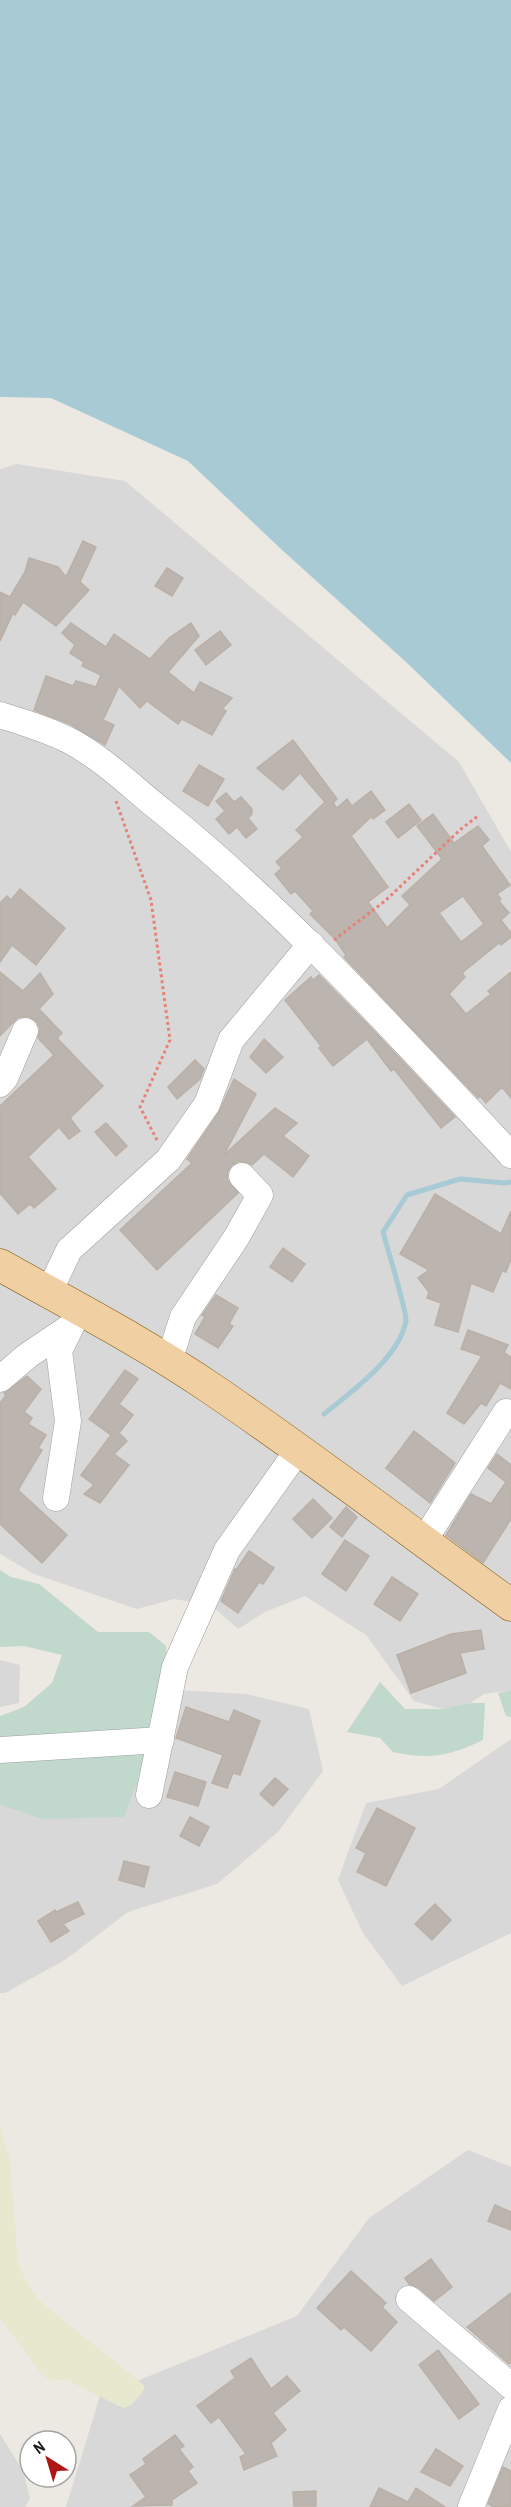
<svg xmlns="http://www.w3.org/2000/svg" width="511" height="2507" viewBox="0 0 511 2507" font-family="'Archivo Narrow',sans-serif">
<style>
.residential{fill:#d9d8d8}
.farmland{fill:#e7e9cf}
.wetland{fill:#c1d8cd}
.water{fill:#a7cad5}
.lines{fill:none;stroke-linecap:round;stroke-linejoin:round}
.stream{stroke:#a7cad5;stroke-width:5}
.building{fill:#bbb4af;stroke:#bbb0a6;stroke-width:1.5;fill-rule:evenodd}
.minor-casing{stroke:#9f9f9f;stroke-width:27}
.major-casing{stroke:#825c10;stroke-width:33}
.path{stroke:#e98176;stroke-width:3;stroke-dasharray:3 3;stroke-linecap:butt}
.minor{stroke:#fff;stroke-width:26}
.major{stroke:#f0cfa2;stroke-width:32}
</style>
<rect width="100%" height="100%" fill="#ece8e2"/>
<g class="residential">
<polygon points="17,464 125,481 459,762 511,852 511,1690 484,1694 470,1703 442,1709 414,1701 366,1635 305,1596 265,1612 238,1629 211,1605 174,1599 137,1609 34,1574 0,1554 0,469"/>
<polygon points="0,1660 20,1665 19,1703 0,1707"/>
<polygon points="176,1690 246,1694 309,1709 323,1771 278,1832 217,1884 128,1912 65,1960 5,1993 0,1993 0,1805 42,1819 166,1707"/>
<polygon points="511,1739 511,1933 402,1986 363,1933 338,1880 366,1803 439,1789"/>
<polygon points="468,2150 511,2167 511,2507 66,2507 100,2396 297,2316 369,2218"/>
<polygon points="0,2434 23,2471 30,2498 25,2507 0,2507"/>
</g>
<polygon class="farmland" points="0,2126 10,2160 18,2263 32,2291 42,2303 145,2386 142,2393 131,2405 123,2408 67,2380 50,2380 43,2376 0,2318"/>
<g class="wetland">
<polygon points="0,1570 11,1577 39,1584 98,1632 149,1632 166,1646 166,1707 124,1817 42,1819 0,1805 0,1716 24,1707 52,1683 62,1655 24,1646 0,1647"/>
<path d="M380,1682L405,1709H442L470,1703H485L483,1740C450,1756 429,1760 393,1752L380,1738L347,1732Z"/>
<polygon points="511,1690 511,1717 506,1716 498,1693"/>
</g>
<polygon class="water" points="0,0 511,0 511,763 406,662 281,549 188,461 51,398 0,397"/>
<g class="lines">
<path class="stream" d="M324,1414C351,1392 399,1358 406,1321C407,1312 387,1247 383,1232L407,1195L460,1179L504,1183L511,1182"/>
</g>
<g class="building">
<polygon points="83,541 96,547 80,582 89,590 56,626 23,602 15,615 13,613 0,641 0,592 10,597 25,572 29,558 58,567 66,577"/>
<polygon points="167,568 183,578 172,596 155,586"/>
<polygon points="71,623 106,647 114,634 150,659 169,638 191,623 199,636 168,672 194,693 200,682 232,698 222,709 226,711 212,735 182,719 178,724 147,701 140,708 119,686 103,720 114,725 105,745 70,724 34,710 46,676 73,686 76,681 96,687 101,675 82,666 84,662 70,653 75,645 62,633"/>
<polygon points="220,631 231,645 206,665 195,650"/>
<path d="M293,740L337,799L333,803L337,808L347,799L352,806L371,791L385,810L373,819L372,816L351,836L388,887L368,902L387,928L410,905L402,896L442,859L417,826L433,814L454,843L478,826L489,840L482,846L510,885L497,894L501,899L499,901L509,913L501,920L511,933V937L501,945L499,943L462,973L465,977L449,994L466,1014L491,994L488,991L511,972V1098L502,1087L486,1103L480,1096L478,1098L344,957L346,955L335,939L310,914L313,911L295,891L291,894L275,874L282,868L276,862L303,837L296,830L325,802L300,773L283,790L257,768ZM463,896L484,924L461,942L439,913Z"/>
<polygon points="199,765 224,779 208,806 183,791"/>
<polygon points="226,793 234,802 241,797 252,809 252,814 248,818 257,829 246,838 237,827 229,834 216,819 225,811 216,801"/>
<polygon points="409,804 421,820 398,838 386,822"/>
<polygon points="20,889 65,928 36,965 12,945 0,962 0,903 7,896 11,900"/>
<polygon points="0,972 23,991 40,973 53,994 39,1009 62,1033 57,1038 103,1086 70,1118 80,1131 69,1139 59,1127 28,1157 56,1189 34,1208 30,1204 18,1214 0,1193 0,1106 54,1055 38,1038 40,1029 37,1022 30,1017 18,1017 0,1036"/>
<polygon points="319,975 374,1031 455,1117 441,1128 394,1069 391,1071 367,1039 333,1066 319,1048 321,1046 285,1000 311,977 313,980"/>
<polygon points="264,1039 283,1057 266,1073 250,1057"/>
<polygon points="195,1060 204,1069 200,1079 177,1099 168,1087"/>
<polygon points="234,1079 256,1094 224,1155 275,1108 297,1123 283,1136 309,1156 293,1177 264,1154 252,1165 239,1161 232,1165 228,1171 227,1179 238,1193 157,1270 120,1230 192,1163 187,1159 219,1112"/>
<polygon points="106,1123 127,1146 116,1156 95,1132"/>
<polygon points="435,1194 501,1234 511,1211 511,1259 506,1272 502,1271 493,1292 471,1283 458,1332 435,1325 441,1303 427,1298 429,1292 418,1278 429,1270 400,1254"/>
<polygon points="283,1248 305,1264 292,1282 270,1267"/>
<polygon points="216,1295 238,1308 229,1324 233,1326 218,1348 195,1334 205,1317 202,1315"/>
<polygon points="468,1330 508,1345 504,1353 511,1357 511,1389 500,1383 486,1406 481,1403 464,1424 447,1413 482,1356 461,1349"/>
<polygon points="125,1370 138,1379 119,1404 133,1415 119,1433 127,1441 114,1454 129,1465 100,1503 84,1494 94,1485 81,1475 111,1435 89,1419"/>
<polygon points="27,1376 41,1389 24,1412 32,1418 28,1424 46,1435 38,1448 42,1450 18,1490 67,1535 42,1563 0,1524 0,1403 6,1395 4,1393"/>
<polygon points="414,1431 455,1463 430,1503 386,1468"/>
<polygon points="497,1454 511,1465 511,1519 483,1563 446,1535 471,1494 491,1504 506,1482 488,1468"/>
<polygon points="313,1499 332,1518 312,1538 293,1519"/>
<polygon points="346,1507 357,1517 342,1537 330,1527"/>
<polygon points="345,1540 369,1556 346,1591 322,1574"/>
<polygon points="249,1551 274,1568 263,1584 259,1582 238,1613 221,1601 235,1569 236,1570"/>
<polygon points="392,1577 418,1594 400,1621 374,1604"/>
<polygon points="481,1630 484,1649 460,1653 466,1673 411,1693 397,1655 451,1634"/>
<polygon points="186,1707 229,1722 234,1710 260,1721 240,1775 233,1773 227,1788 212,1783 223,1755 176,1738"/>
<polygon points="175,1772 206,1782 198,1806 167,1797"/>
<polygon points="275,1778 288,1789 273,1806 260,1794"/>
<polygon points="377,1808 415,1828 386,1886 357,1872 366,1853 356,1848"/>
<polygon points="190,1817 209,1827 199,1846 180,1836"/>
<polygon points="124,1861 149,1867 144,1887 119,1880"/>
<polygon points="78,1902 84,1914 63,1924 69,1931 51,1942 38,1921 55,1910 56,1912"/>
<polygon points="435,1904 451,1920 432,1940 415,1924"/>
<polygon points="495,2205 511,2212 511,2230 488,2221"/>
<polygon points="431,2259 452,2287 434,2301 419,2288 409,2284 405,2278"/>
<polygon points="351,2271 386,2303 382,2307 397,2322 371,2351 344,2327 341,2330 317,2308"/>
<polygon points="511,2293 511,2362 509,2364 467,2327"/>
<polygon points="438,2350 479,2404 459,2419 419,2365"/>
<polygon points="251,2358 271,2389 287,2376 300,2391 273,2413 286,2430 271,2443 277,2456 244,2470 240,2457 246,2454 219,2417 211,2423 197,2406 235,2378 231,2371"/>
<polygon points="175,2435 184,2446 179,2449 193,2467 188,2471 197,2483 172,2500 172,2505 133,2506 146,2497 130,2475 146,2464 143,2459"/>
<polygon points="436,2449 463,2466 450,2486 421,2472"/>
<polygon points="503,2467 511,2471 511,2507 494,2507 488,2504"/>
<polygon points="379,2488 408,2502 416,2488 445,2507 370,2507"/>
<polygon points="316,2491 316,2506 294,2506 293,2492"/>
</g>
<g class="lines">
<defs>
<g id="minor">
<path d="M0,715C25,723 49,730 72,742C105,760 133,788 162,811C290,914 399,1036 511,1155"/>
<polyline points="0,1084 5,1078 25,1031"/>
<polyline points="49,1292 69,1250 168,1160 207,1104 231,1040 311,944"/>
<polyline points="169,1361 183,1317 236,1238 260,1195 242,1176"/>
<polyline points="0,1379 27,1356 70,1327"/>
<polyline points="56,1498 68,1421 59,1351 79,1310"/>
<polyline points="423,1542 506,1412"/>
<polyline points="0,1750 161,1740"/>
<polyline points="149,1795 175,1667 227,1550 299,1449"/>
<polyline points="409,2299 511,2386"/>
<polyline points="471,2507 511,2409"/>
</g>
<path id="major" d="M0,1265C71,1305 145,1343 212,1389C314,1458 411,1533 511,1605"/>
</defs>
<use href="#minor" class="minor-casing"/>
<use href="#major" class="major-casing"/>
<g class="path">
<polyline points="116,801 151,900 170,1040 140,1107 157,1140"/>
<polyline points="334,940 385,901 461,829 478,816"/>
</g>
<use href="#minor" class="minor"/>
<use href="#major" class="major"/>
</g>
<g transform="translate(48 2459) rotate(323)"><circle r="28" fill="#ffffff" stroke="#a4a4a4" stroke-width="1.5"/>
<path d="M0-4.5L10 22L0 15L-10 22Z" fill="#b11616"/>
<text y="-9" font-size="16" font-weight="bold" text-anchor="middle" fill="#1b1b1b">N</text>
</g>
</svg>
